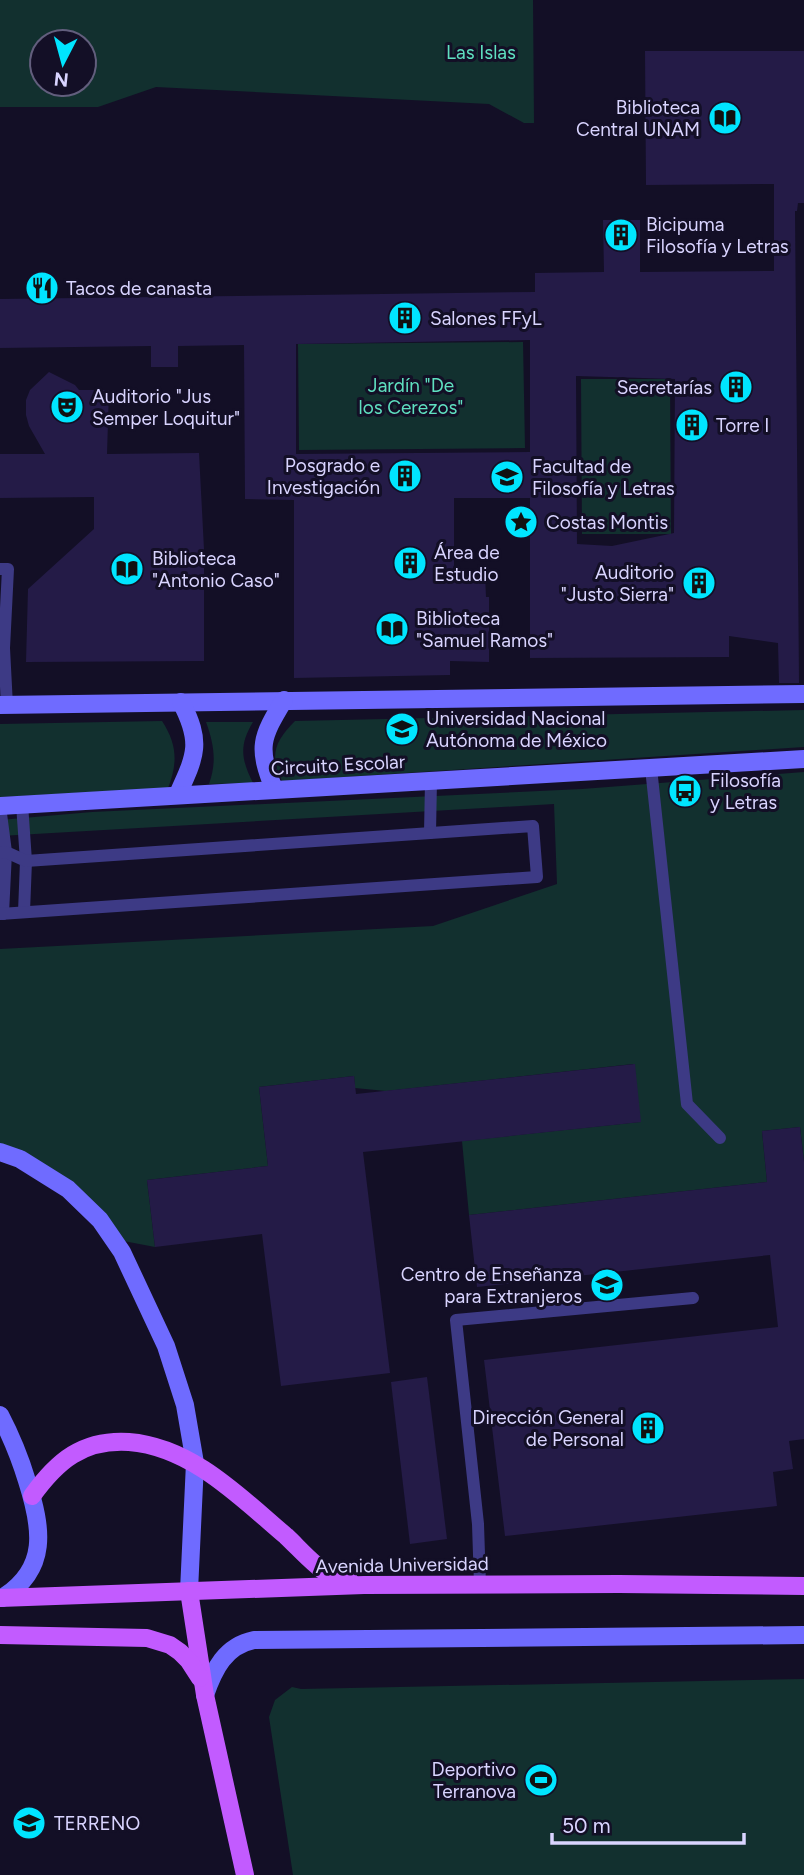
<svg xmlns="http://www.w3.org/2000/svg" width="804" height="1875" viewBox="0 0 804 1875" font-family="Figtree,sans-serif">
<style>
.green{fill:#12302f;fill-rule:evenodd}
.building{fill:#241b47;fill-rule:evenodd}
.lines{fill:none;stroke-linecap:round;stroke-linejoin:round}
.lane{stroke:#3d3a85;stroke-width:12}
.secondary{stroke:#6f6bff;stroke-width:18}
.primary{stroke:#c25bff;stroke-width:18}
.labels{text-anchor:middle;dominant-baseline:central;stroke-width:6;stroke-linejoin:round;paint-order:stroke}
.park-label{font-size:19px;fill:#5fe0c0;stroke:#130f26}
.poi-label{font-size:19px;fill:#d9d4ff;stroke:#130f26;text-anchor:start}
.street-label{font-size:19px;fill:#d9d4ff;stroke:#130f26}
</style>
<rect width="100%" height="100%" fill="#130f26"/>
<g class="green">
<path d="M0,0H533L534,123H524L489,104L156,87L98,107H0ZM42,42H84V84H42Z"/>
<polygon points="523,342 525,448 299,450 298,344"/>
<polygon points="581,379 670,379 671,534 582,534"/>
<path d="M804,710V747L282,781C269,755 275,741 295,721Z"/>
<path d="M162,721C177,744 178,763 168,788L0,797V724Z"/>
<path d="M206,722H253C239,745 241,759 253,783L209,784C217,762 214,744 206,722Z"/>
<polygon points="804,772 804,1162 800,1127 762,1131 767,1182 469,1215 462,1141 640,1122 633,1064 386,1091 355,1088 354,1076 259,1087 268,1166 147,1180 155,1247 113,1239 73,1192 0,1153 0,949 433,926 557,884 554,804 0,836 0,820 92,812 582,789"/>
<polygon points="804,1679 804,1875 293,1875 269,1717 275,1700 292,1687 301,1689"/>
</g>
<g class="building">
<path d="M645,51H804V203H798L797,211H795L799,683H779L778,643L729,636V657L530,658V498H454V575L485,574L486,597H489V662L450,661V675L294,678V500L245,499L244,345L178,346V367H151V346L0,348V299L535,292V273L604,272L603,220H640V272L774,271V184L646,185ZM530,340V452L296,454V344ZM576,376L675,379L674,533L612,546L577,544Z"/>
<polygon points="49,372 75,385 79,390 109,390 107,454 199,453 204,549 204,661 26,662 28,589 94,529 94,497 0,498 0,454 45,454 29,426 26,415 26,400 30,390"/>
<polygon points="635,1064 641,1122 363,1152 390,1373 281,1386 262,1234 155,1247 147,1180 268,1166 259,1087 354,1076 356,1094"/>
<polygon points="800,1127 804,1162 804,1439 789,1441 793,1469 773,1472 777,1506 505,1536 484,1360 778,1327 770,1255 477,1287 469,1215 767,1182 762,1131"/>
<polygon points="427,1377 447,1539 410,1544 391,1382"/>
</g>
<g class="lines">
<g class="lane">
<polyline points="0,569 8,569 4,648 7,706"/>
<polyline points="651,768 687,1104 720,1138"/>
<polyline points="22,804 26,861 24,912"/>
<polyline points="0,806 6,852 3,914"/>
<polyline points="430,833 431,781"/>
<polyline points="0,853 6,852 26,861 533,826 537,877 0,914"/>
<polyline points="480,1585 478,1524 456,1320 693,1298"/>
</g>
<g class="secondary">
<polyline points="0,705 804,694"/>
<path d="M274,789C257,747 261,738 284,700"/>
<path d="M178,794C196,755 202,742 181,702"/>
<polyline points="0,806 804,759"/>
<polyline points="0,1152 20,1159 68,1189 100,1220 122,1252 166,1346 185,1405 195,1463 189,1591"/>
<path d="M0,1415C11,1436 20,1458 27,1481C42,1528 49,1569 2,1598"/>
<path d="M205,1695C214,1669 225,1646 254,1640L804,1635"/>
</g>
<g class="primary">
<path d="M32,1496C57,1461 83,1439 129,1442C192,1447 240,1497 286,1536C298,1547 316,1568 330,1575C336,1578 344,1579 350,1581"/>
<polyline points="189,1591 205,1695 245,1875"/>
<polyline points="0,1598 364,1585 619,1584 804,1586"/>
<polyline points="0,1635 147,1638 170,1645 180,1652 189,1661 200,1678"/>
</g>
</g>
<defs>
<symbol id="library-disc" viewBox="-11 -11 22 22"><circle r="9.5" fill="#00e5ff" stroke="#130f26"/><path d="M-6-4Q-3-5.5-.7-3.5V5Q-3 3-6 4ZM6-4Q3-5.5 .7-3.5V5Q3 3 6 4Z" fill="#111"/></symbol>
<symbol id="building-disc" viewBox="-11 -11 22 22"><circle r="9.5" fill="#00e5ff" stroke="#130f26"/><path d="M-4-6H4V6H1V3H-1V6H-4ZM-2.5-4.3h1.7v1.8h-1.7ZM.8-4.3h1.7v1.8H.8ZM-2.5-1h1.7V.8h-1.7ZM.8-1h1.7V.8H.8Z" fill="#111"/></symbol>
<symbol id="restaurant-disc" viewBox="-11 -11 22 22"><circle r="9.5" fill="#00e5ff" stroke="#130f26"/><path d="M-5-6h1v4h1v-4h1v4h1v-4h1v5L-1.5 .5V6h-2V.5L-5-1ZM5-6V6H3V1.5H1.5Q1.5-4 5-6Z" fill="#111"/></symbol>
<symbol id="theatre-disc" viewBox="-11 -11 22 22"><circle r="9.5" fill="#00e5ff" stroke="#130f26"/><path d="M-5-5.5Q0-4 5-5.5V0Q5 5 0 6Q-5 5-5 0ZM-3.3-2.5H-1v1.5H-3.3ZM1-2.5H3.3v1.5H1ZM-2.8 1Q0 5.5 2.8 1Z" fill="#111"/></symbol>
<symbol id="university-disc" viewBox="-11 -11 22 22"><circle r="9.5" fill="#00e5ff" stroke="#130f26"/><path d="M0-5L7-2L0 1L-7-2ZM-4 1L0 2.5L4 1V4Q0 6-4 4Z" fill="#111"/></symbol>
<symbol id="sight-disc" viewBox="-11 -11 22 22"><circle r="9.5" fill="#00e5ff" stroke="#130f26"/><path d="M0-6L1.8-2.2L6-1.7L2.9 1.2L3.7 5.4L0 3.3L-3.7 5.4L-2.9 1.2L-6-1.7L-1.8-2.2Z" fill="#111"/></symbol>
<symbol id="bus-disc" viewBox="-11 -11 22 22"><circle r="9.5" fill="#00e5ff" stroke="#130f26"/><path d="M-5-6H5V4H4V6H2V4H-2V6H-4V4H-5ZM-3.5-4V0h7V-4ZM-3.5 1.2v1.5H-2V1.2ZM2 1.2v1.5H3.5V1.2Z" fill="#111"/></symbol>
<symbol id="stadium-disc" viewBox="-11 -11 22 22"><circle r="9.5" fill="#00e5ff" stroke="#130f26"/><path d="M0-5a6.5 5 0 1 0 0 10a6.5 5 0 1 0 0-10ZM-3.5-1.8h7v3.6h-7Z" fill="#111"/></symbol>
</defs>
<g fill-rule="evenodd">
<use href="#library-disc" x="706" y="99" width="38" height="38"/>
<use href="#building-disc" x="602" y="216" width="38" height="38"/>
<use href="#restaurant-disc" x="23" y="269" width="38" height="38"/>
<use href="#building-disc" x="386" y="299" width="38" height="38"/>
<use href="#building-disc" x="717" y="368" width="38" height="38"/>
<use href="#theatre-disc" x="48" y="388" width="38" height="38"/>
<use href="#building-disc" x="673" y="406" width="38" height="38"/>
<use href="#building-disc" x="386" y="457" width="38" height="38"/>
<use href="#university-disc" x="488" y="458" width="38" height="38"/>
<use href="#sight-disc" x="502" y="503" width="38" height="38"/>
<use href="#building-disc" x="391" y="544" width="38" height="38"/>
<use href="#library-disc" x="108" y="550" width="38" height="38"/>
<use href="#building-disc" x="680" y="564" width="38" height="38"/>
<use href="#library-disc" x="373" y="610" width="38" height="38"/>
<use href="#university-disc" x="383" y="710" width="38" height="38"/>
<use href="#bus-disc" x="666" y="772" width="38" height="38"/>
<use href="#university-disc" x="588" y="1266" width="38" height="38"/>
<use href="#building-disc" x="629" y="1409" width="38" height="38"/>
<use href="#stadium-disc" x="522" y="1761" width="38" height="38"/>
<use href="#university-disc" x="10" y="1804" width="38" height="38"/>
</g>
<g class="labels">
<g class="park-label">
<text x="481" y="52">Las Islas</text>
<text x="411" y="385">Jardín "De<tspan x="411" dy="22">los Cerezos"</tspan></text>
</g>
<g class="poi-label">
<text x="700" y="107" text-anchor="end">Biblioteca<tspan x="700" dy="22">Central UNAM</tspan></text>
<text x="646" y="224">Bicipuma<tspan x="646" dy="22">Filosofía y Letras</tspan></text>
<text x="66" y="288">Tacos de canasta</text>
<text x="430" y="318">Salones FFyL</text>
<text x="712" y="387" text-anchor="end">Secretarías</text>
<text x="92" y="396">Auditorio "Jus<tspan x="92" dy="22">Semper Loquitur"</tspan></text>
<text x="716" y="425">Torre I</text>
<text x="380" y="465" text-anchor="end">Posgrado e<tspan x="380" dy="22">Investigación</tspan></text>
<text x="532" y="466">Facultad de<tspan x="532" dy="22">Filosofía y Letras</tspan></text>
<text x="546" y="522">Costas Montis</text>
<text x="434" y="552">Área de<tspan x="434" dy="22">Estudio</tspan></text>
<text x="152" y="558">Biblioteca<tspan x="152" dy="22">"Antonio Caso"</tspan></text>
<text x="674" y="572" text-anchor="end">Auditorio<tspan x="674" dy="22">"Justo Sierra"</tspan></text>
<text x="416" y="618">Biblioteca<tspan x="416" dy="22">"Samuel Ramos"</tspan></text>
<text x="426" y="718">Universidad Nacional<tspan x="426" dy="22">Autónoma de México</tspan></text>
<text x="710" y="780">Filosofía<tspan x="710" dy="22">y Letras</tspan></text>
<text x="582" y="1274" text-anchor="end">Centro de Enseñanza<tspan x="582" dy="22">para Extranjeros</tspan></text>
<text x="624" y="1417" text-anchor="end">Dirección General<tspan x="624" dy="22">de Personal</tspan></text>
<text x="516" y="1769" text-anchor="end">Deportivo<tspan x="516" dy="22">Terranova</tspan></text>
<text x="54" y="1823">TERRENO</text>
</g>
<g class="street-label">
<text transform="translate(338 765) rotate(-3)">Circuito Escolar</text>
<text transform="translate(402 1565) rotate(-1)">Avenida Universidad</text>
</g>
</g>
<g transform="translate(63 63) rotate(186)"><circle r="33" fill="#130f26" stroke="#625e7d" stroke-width="2"/>
<path d="M0-5L12 26L0 18L-12 26Z" fill="#00e5ff"/>
<text y="-10" font-size="19" font-weight="bold" text-anchor="middle" fill="#d9d4ff">N</text>
</g>
<path d="M552 1833v10h192v-10" fill="none" stroke="#d9d4ff" stroke-width="3.5"/>
<text x="562" y="1833" font-size="21" fill="#d9d4ff" stroke="#130f26" stroke-width="5" paint-order="stroke">50 m</text>
</svg>
